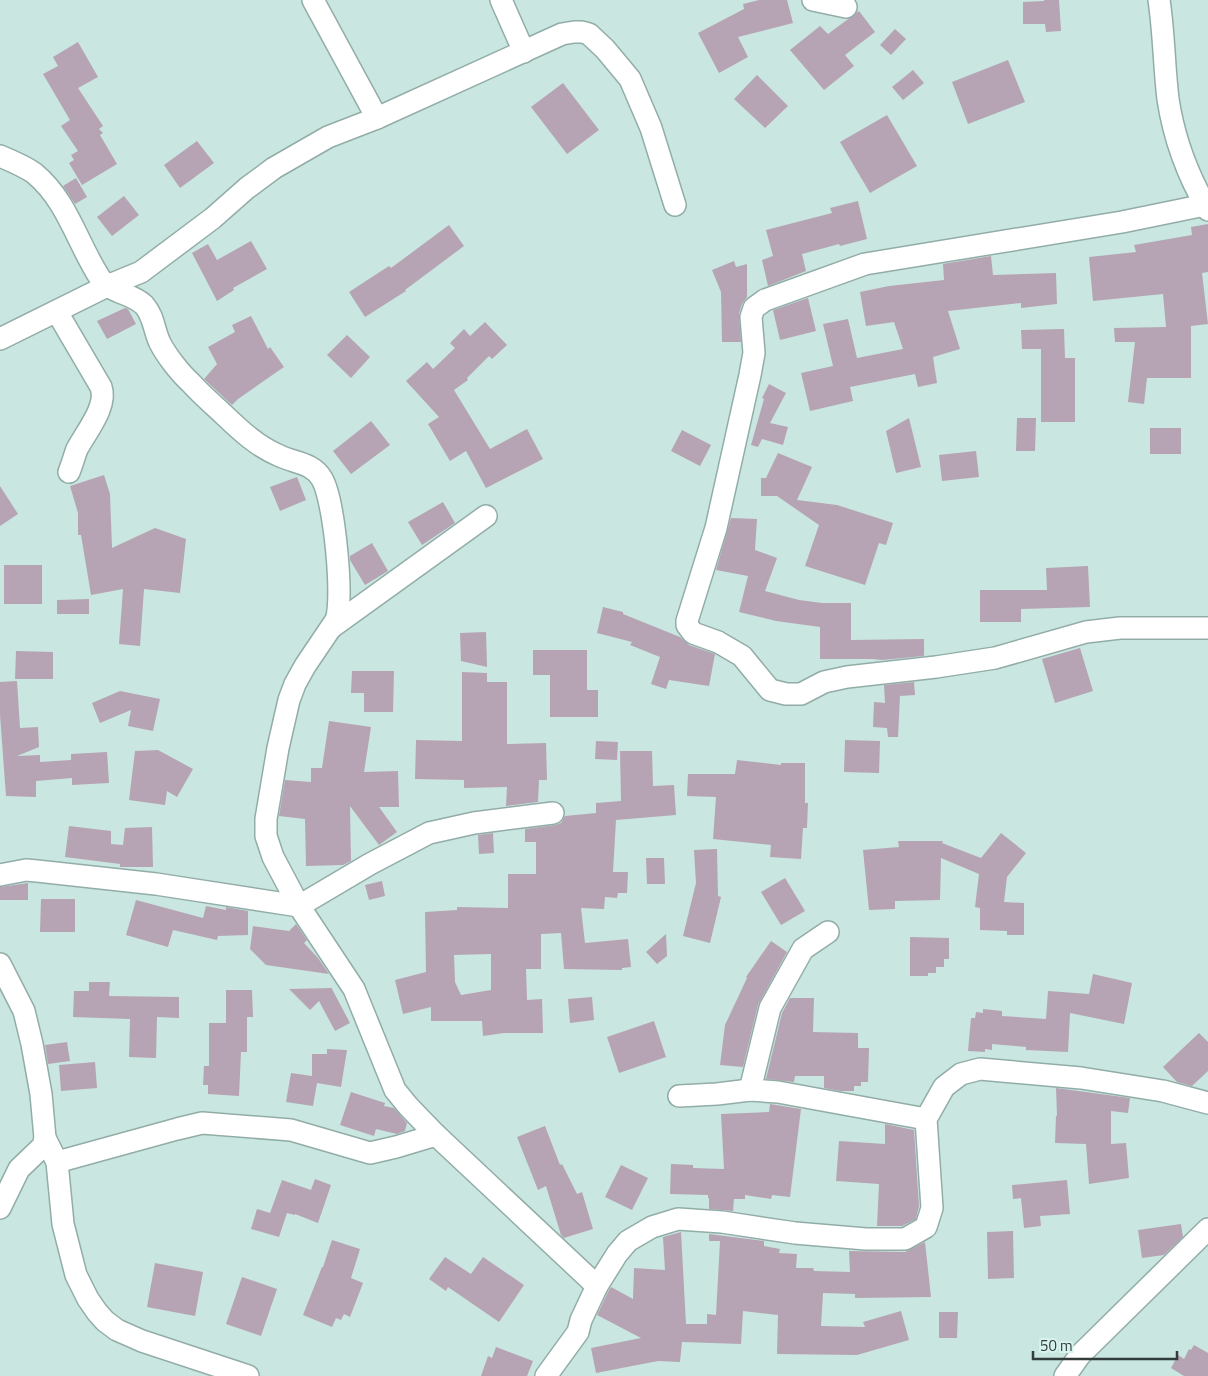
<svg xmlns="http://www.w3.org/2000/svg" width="1208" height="1376" viewBox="0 0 1208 1376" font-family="'Titillium Web',sans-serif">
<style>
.building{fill:#b6a4b4;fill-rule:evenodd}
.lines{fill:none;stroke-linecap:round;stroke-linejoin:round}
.minor-casing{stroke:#92ada7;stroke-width:24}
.minor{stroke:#fff;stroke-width:21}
</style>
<rect width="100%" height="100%" fill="#cae6e0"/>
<g class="building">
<polygon points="759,0 787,0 793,23 738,37 748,57 719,73 698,33 744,9 743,4"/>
<polygon points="1044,0 1059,0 1061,31 1046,32 1045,24 1023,24 1023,2 1044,1"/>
<polygon points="859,11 875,32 845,55 854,66 824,90 790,50 820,26 828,34"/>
<polygon points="895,29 906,39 891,55 880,45"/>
<polygon points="78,42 98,77 78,88 103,126 99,129 103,133 100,135 117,164 82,185 69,163 74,160 71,155 78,151 61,126 70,120 43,74 58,66 53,57"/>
<polygon points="1008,60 1025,102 968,124 952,82"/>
<polygon points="913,70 924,83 903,100 892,87"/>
<polygon points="757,75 788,106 765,128 734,99"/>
<polygon points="563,83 599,130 567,154 531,107"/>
<polygon points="887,115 917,166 870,193 840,142"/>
<polygon points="197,141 214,163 180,188 164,165"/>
<polygon points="76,178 87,197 75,204 63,186"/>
<polygon points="124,196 139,215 112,236 97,217"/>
<polygon points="858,201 867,239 840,246 839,244 802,254 806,271 768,286 762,260 773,256 766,230 832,213 830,208"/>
<polygon points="1208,224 1208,272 1202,273 1208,324 1191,326 1191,378 1147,378 1144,404 1128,402 1135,342 1115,342 1114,328 1166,327 1163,294 1093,301 1089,257 1136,252 1134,245 1192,235 1191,227"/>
<polygon points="449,225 464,246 405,290 406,291 365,317 349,292 389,266 391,268"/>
<polygon points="251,241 267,269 233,288 234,290 217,301 192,253 208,244 217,260"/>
<polygon points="991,256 993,275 1056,273 1057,304 1021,308 1021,303 948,311 960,349 933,357 937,383 918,387 915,374 850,387 853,401 810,411 801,373 833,366 823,324 848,319 857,358 903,349 894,322 866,326 860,292 889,286 944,280 943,264"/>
<polygon points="734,261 736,267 747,264 747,297 742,304 739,313 741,342 722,342 721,292 712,270"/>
<polygon points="808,298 816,331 780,340 773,310"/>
<polygon points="125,308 128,309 136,324 107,339 97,321"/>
<polygon points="251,316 268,349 270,347 284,367 238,399 232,405 204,379 217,364 208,347 235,332 232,325"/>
<polygon points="485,322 507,345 492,359 489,356 467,378 468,380 454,390 490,449 527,429 543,459 486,488 466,451 450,461 428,424 439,417 406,381 427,362 433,369 455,348 450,343 464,329 470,336"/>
<polygon points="1064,329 1065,358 1075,358 1075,422 1041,422 1041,349 1022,349 1021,330"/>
<polygon points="347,335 370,357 351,378 327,355"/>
<polygon points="769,384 786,393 770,423 788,427 783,445 762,439 758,447 751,445 764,399 762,398"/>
<polygon points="909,418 921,467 896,473 886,431"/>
<polygon points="1017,418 1036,418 1035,451 1016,451"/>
<polygon points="371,421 390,445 351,474 333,451"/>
<rect x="1150" y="428" width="31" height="26"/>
<polygon points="682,430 711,445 700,466 671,451"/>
<polygon points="976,451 979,477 942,481 939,455"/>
<polygon points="778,453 812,467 797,500 837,505 893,523 886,545 879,543 865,585 805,566 819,525 777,496 761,496 761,478 766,478"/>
<polygon points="104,475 110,494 112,548 155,528 186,539 180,593 144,589 140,646 119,644 123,589 91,595 81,535 78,535 78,513 70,486"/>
<polygon points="297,477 306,500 280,511 270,487"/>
<polygon points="0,486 18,514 0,526"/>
<polygon points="443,502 455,523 422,545 408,522"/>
<polygon points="731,518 757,519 755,550 777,558 765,591 799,600 822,603 851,603 851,640 924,639 924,656 882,660 872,659 820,659 820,627 776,621 739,612 748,576 716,570"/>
<polygon points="372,543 388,571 365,585 350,560 350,556"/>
<rect x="4" y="565" width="38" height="39"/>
<polygon points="1088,566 1090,607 1021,609 1021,622 980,622 980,590 1047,590 1046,568"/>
<polygon points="89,599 89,614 57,614 57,600"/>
<polygon points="603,607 623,612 623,614 680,637 689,645 715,654 709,686 669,680 666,689 651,684 660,657 630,645 632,642 597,633"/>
<polygon points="486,632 487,667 461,661 460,633"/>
<polygon points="1080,648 1093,691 1055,703 1042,659"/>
<polygon points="533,650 587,650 587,690 598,690 598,717 550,717 550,675 533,675"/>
<polygon points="16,651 53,652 53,679 15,679"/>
<polygon points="352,671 394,671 393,712 364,712 364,693 351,693"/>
<polygon points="462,672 487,673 487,682 507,682 507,744 546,743 547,780 539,780 538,802 506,806 507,787 464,788 464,780 415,779 416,740 462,741"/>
<polygon points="17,681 20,728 38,727 39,747 17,756 40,755 40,762 71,760 71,754 107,752 109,783 72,785 72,778 36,781 36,797 6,796 0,715 0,682"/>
<polygon points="914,682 915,695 900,696 898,737 888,737 887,728 873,727 874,702 885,703 884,685"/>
<polygon points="120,691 160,699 153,731 128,726 131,710 100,723 92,703"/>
<polygon points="329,721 371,727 364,772 398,771 399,807 379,807 397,832 379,845 350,806 351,861 343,865 306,866 305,819 279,816 285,780 311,782 311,768 322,768"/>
<polygon points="845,740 880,741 879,773 844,772"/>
<polygon points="596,741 618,742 617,760 595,759"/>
<polygon points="158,750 193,769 177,797 167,791 165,805 129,800 135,751"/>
<path d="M620,751H652L653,786L674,785L676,815L616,820L613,872H628L627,893H618L617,898L605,897L604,909L581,908L585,943L628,939L631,967L622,968V970L564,969L561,933L541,934V969H526L527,1000L542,999L543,1033H504L483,1036L482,1021H431V1007L403,1014L395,980L426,972L425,912L457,910V907L508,908V874H536V842H525V829L555,825L561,823L565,816L596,813V803L621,801ZM491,954V990L461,995L455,982L454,955Z"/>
<polygon points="737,760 781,765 781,763 805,763 805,803 808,803 807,828 803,828 801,859 770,857 771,845 713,839 716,797 687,796 688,774 735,774"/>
<polygon points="69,826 111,831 111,844 123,845 125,828 152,827 153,867 120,867 120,864 65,857"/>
<polygon points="493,833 494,853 479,854 478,835"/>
<polygon points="1001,833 1026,853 1007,877 1004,902 1024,903 1024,935 1007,935 1007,931 980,930 980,908 975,907 979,874 941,858 940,900 895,901 895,909 869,910 863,850 899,847 898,841 943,841 942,843 981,858"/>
<polygon points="717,849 718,896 721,897 710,943 683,936 696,883 694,850"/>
<polygon points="646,858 664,858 665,884 647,884"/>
<polygon points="785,878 805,911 781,925 761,892"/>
<polygon points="382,881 385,896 369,900 365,885"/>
<polygon points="28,883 28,900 0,900 0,887"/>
<polygon points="41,899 75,899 75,932 40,932"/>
<polygon points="136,900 203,918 206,906 226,910 226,907 248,911 248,935 218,936 217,940 173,930 168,947 126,935"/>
<polygon points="296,924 307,940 304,943 318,958 329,974 266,965 250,949 253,926 289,931"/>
<polygon points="666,934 667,956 657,964 646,952"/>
<polygon points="910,937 949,938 949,959 944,959 944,967 936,967 936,973 928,973 928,976 910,976"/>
<polygon points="771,941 787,952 758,1005 743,1067 720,1065 725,1025 747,978 746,977"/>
<polygon points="1093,974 1132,983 1124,1024 1070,1013 1068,1052 1026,1050 1026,1047 992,1044 992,1050 985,1049 985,1052 968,1051 971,1018 975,1018 976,1012 983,1013 983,1009 1002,1011 1002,1016 1046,1019 1048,991 1089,994"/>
<polygon points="89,982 110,982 109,996 179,997 179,1018 157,1017 156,1058 129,1057 130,1019 73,1017 74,991 89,991"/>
<polygon points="332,988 332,989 350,1023 335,1031 319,1001 310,1010 289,989"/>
<polygon points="226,990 252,990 253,1017 247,1017 247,1052 241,1052 239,1096 208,1094 208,1085 203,1085 204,1066 209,1066 209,1023 226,1023"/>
<polygon points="592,997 594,1020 570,1023 568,999"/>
<polygon points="790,998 814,998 813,1032 858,1033 858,1048 869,1048 868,1082 861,1082 861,1086 854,1086 854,1091 840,1091 824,1088 824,1076 795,1076 794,1082 766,1079 782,1013"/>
<polygon points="654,1021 666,1057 619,1073 607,1037"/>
<polygon points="1199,1033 1208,1042 1208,1071 1192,1086 1177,1082 1163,1067"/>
<polygon points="67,1042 70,1061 48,1064 45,1045"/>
<polygon points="327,1049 347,1050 341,1087 317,1083 313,1106 286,1102 291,1073 312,1076 312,1054 327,1054"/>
<polygon points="95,1062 97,1088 61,1091 59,1065"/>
<polygon points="1056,1088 1130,1098 1128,1113 1111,1111 1111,1144 1126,1143 1129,1178 1089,1184 1086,1144 1055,1143 1056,1116 1057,1116"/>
<polygon points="351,1092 385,1103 384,1106 394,1108 407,1123 405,1131 397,1134 376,1129 374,1136 340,1125"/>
<polygon points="770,1104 801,1109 790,1197 772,1195 771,1199 745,1195 745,1199 734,1199 733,1211 709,1209 709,1198 708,1198 708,1195 670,1194 671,1164 693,1165 693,1168 724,1169 721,1114 769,1112"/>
<polygon points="885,1124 914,1130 919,1206 916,1219 902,1226 877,1226 879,1184 836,1181 839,1141 885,1144"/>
<polygon points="545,1126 560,1165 562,1164 577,1194 582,1192 593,1229 564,1238 561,1235 546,1186 538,1190 517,1137"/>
<polygon points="621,1165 648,1178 632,1210 605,1197"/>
<polygon points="315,1179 331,1185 318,1223 295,1214 295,1215 287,1213 279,1237 251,1229 257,1209 270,1213 282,1180 311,1190"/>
<polygon points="1067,1180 1070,1214 1040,1216 1041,1226 1024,1228 1021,1198 1013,1199 1012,1185"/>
<polygon points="1181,1224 1183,1237 1164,1255 1142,1258 1138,1230"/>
<polygon points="1013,1231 1014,1278 988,1279 987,1232"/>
<polygon points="681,1232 686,1324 707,1324 707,1314 716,1315 720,1241 709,1241 709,1234 764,1241 764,1246 780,1249 779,1253 797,1254 796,1268 813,1268 814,1271 850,1272 849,1251 905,1252 925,1242 931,1297 855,1298 855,1294 823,1293 821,1326 865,1327 863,1322 901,1311 909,1340 857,1355 777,1354 778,1315 743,1311 741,1344 682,1342 680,1362 658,1361 596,1373 591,1348 641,1338 597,1315 608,1292 611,1287 633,1299 634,1268 665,1270 663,1237"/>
<polygon points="332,1240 360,1249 351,1278 363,1283 350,1317 344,1314 341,1320 336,1318 332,1327 303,1315 322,1267 323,1267"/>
<polygon points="445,1257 471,1274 483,1257 524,1285 499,1322 448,1287 446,1291 429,1279"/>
<polygon points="155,1263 203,1272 195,1316 147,1307"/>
<polygon points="242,1277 277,1289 261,1336 226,1324"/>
<polygon points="939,1312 958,1312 957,1338 939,1338"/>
<polygon points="1194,1345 1208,1353 1208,1376 1184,1376 1171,1368 1178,1355 1184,1359 1189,1349 1191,1350"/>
<polygon points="496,1347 533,1361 527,1376 481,1376 488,1356 492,1358"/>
</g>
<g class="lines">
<defs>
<g id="minor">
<polyline points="313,0 377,118"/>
<polyline points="501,0 524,52"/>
<polyline points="813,0 846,7"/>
<path d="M1159,0C1164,33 1164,66 1168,99C1174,139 1188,176 1208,210"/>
<path d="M0,156C12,161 24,166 34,173C68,201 77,243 100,278C110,293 132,293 144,305C154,316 154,331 160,343C166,355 180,373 190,382C199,392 210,402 220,411C239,429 256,446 280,456C295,463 313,463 322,479C334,499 344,598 336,620L305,666L295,684L289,700L278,748L266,819V836L273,857L299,906L354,989L395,1090L408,1106L436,1135L597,1286"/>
<polyline points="1205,205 1122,222 865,264 765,300 754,308 751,317 754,353 750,375 716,528 687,621 687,625 693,633 718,642 742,656 770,690 786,694 801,694 824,682 847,677 936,667 995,658 1086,632 1120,628 1208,628"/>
<path d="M57,312L101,387C108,406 86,432 77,449C74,457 72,465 69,472"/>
<polyline points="0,339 107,286 141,272 213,218 247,188 274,168 328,137 377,118 562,34 574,32 582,32 589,34 605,49 630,79 651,128 675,205"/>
<polyline points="332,627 486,516"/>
<polyline points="0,875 26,870 37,871 156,884 299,906 370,864 429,833 474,823 553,813"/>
<polyline points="0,964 24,1011 32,1044 41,1094 45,1138 43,1146 19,1169 0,1208"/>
<polyline points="750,1090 770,1008 803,949 828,932"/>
<polyline points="679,1096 717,1094 750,1090 778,1092 926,1119"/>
<polyline points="45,1138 57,1162 63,1224 76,1275 88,1299 97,1312 105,1321 117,1330 142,1341 248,1376"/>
<polyline points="57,1162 177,1129 202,1123 291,1130 370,1153 396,1147 436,1135"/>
<polyline points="546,1376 578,1332 581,1320 597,1286 617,1254 628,1241 652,1227 678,1219 722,1222 795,1233 866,1239 905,1239 926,1227 932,1208 926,1119 944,1087 961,1074 980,1069 1081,1078 1163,1091 1208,1103"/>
<polyline points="1065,1376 1080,1355 1208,1229"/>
</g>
</defs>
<use href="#minor" class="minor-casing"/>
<use href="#minor" class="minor"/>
</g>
<path d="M1033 1351v8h144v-8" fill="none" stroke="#323d3b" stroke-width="2.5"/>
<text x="1040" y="1351" font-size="15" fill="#323d3b" stroke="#d7f3ee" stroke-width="4" paint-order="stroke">50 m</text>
</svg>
